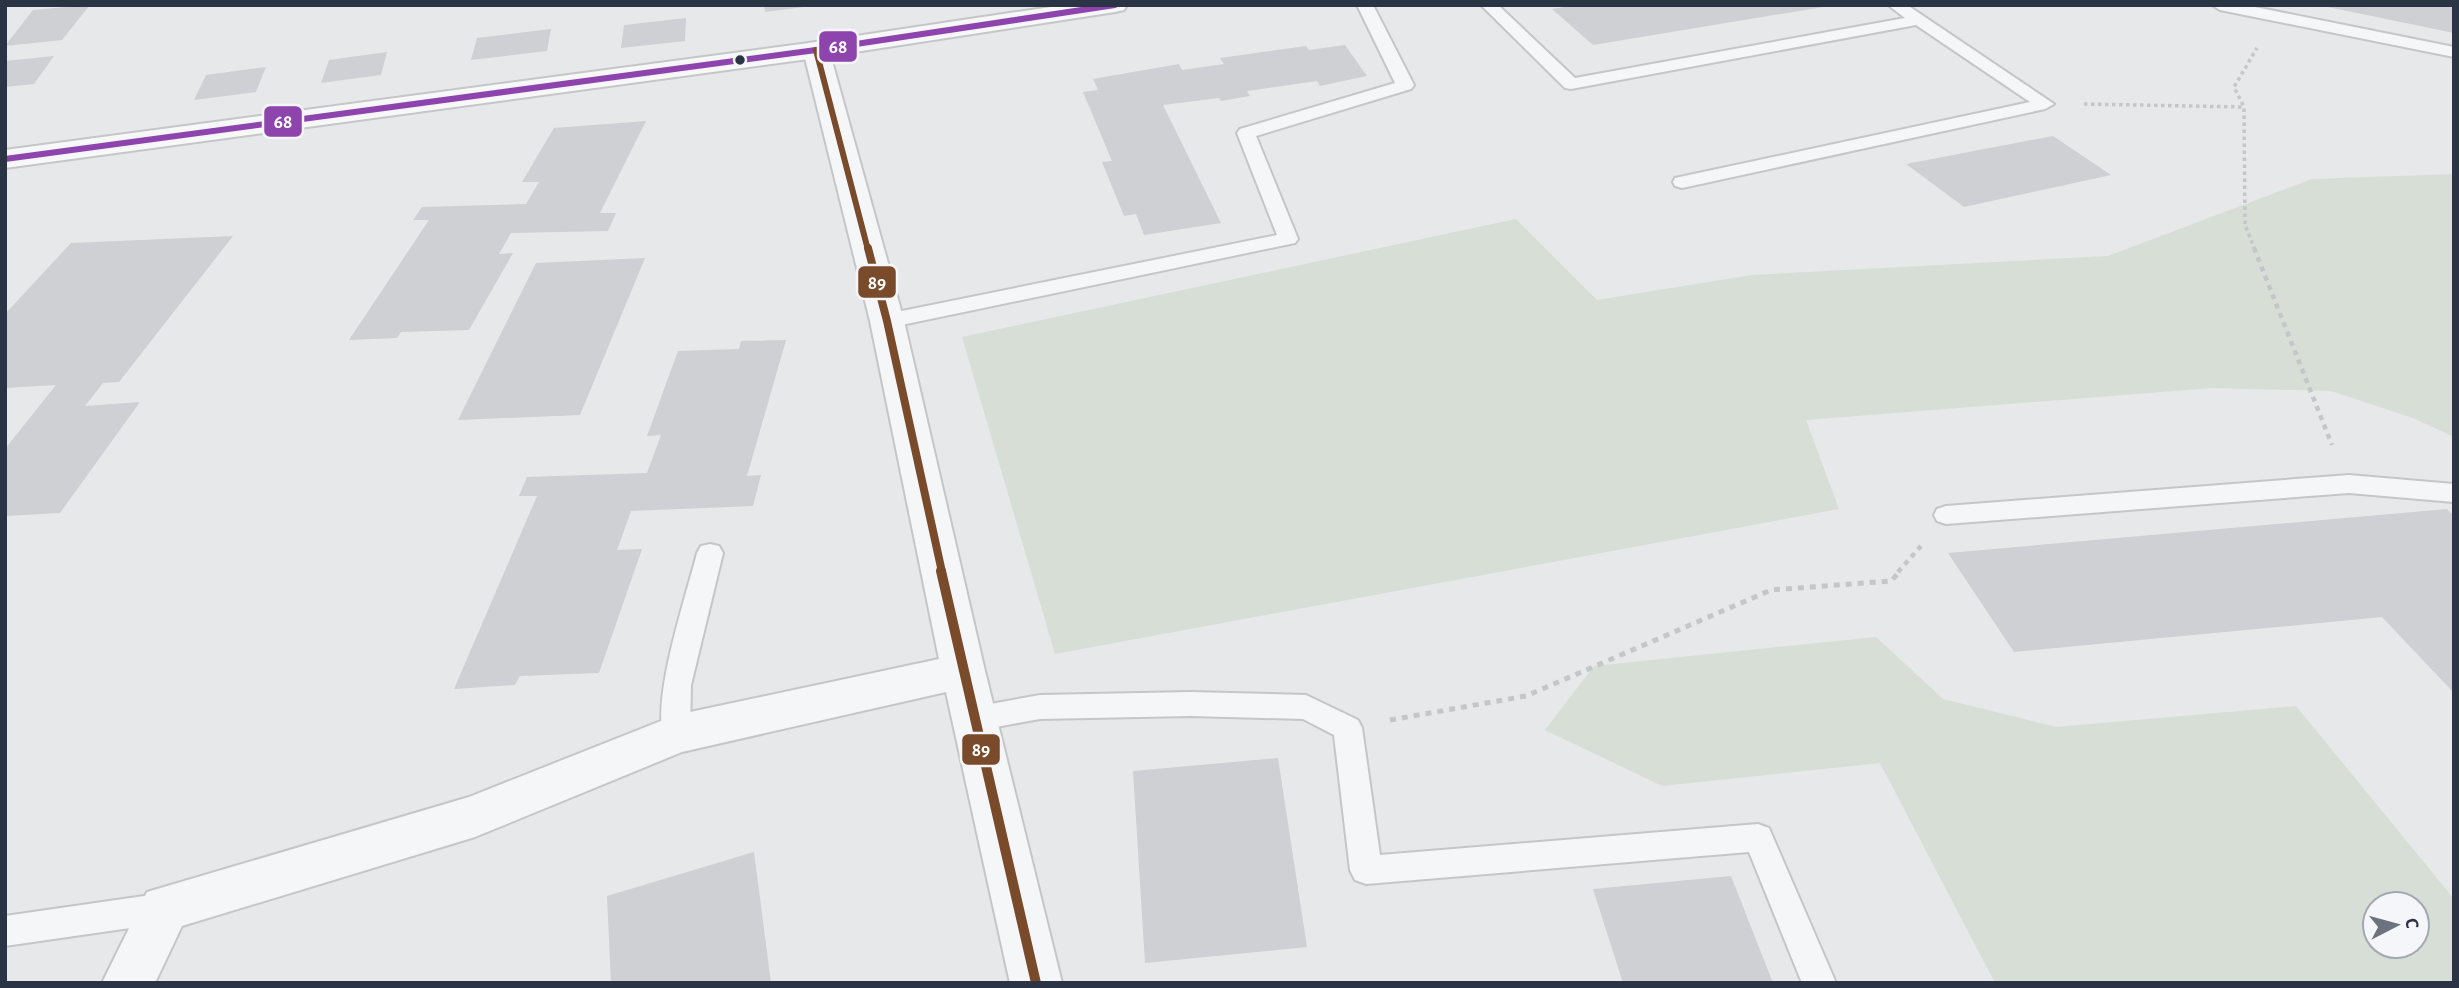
<svg xmlns="http://www.w3.org/2000/svg" width="2459" height="988" viewBox="0 0 2459 988" font-family="'Alegreya Sans',sans-serif">
<style>
.green{fill:#d6ded6;fill-rule:evenodd}
.building{fill:#ced0d3}
.lines{fill:none;stroke-linecap:round;stroke-linejoin:round}
.service-casing{stroke:#c4c6c8;stroke-width:4}
.minor-casing{stroke:#c4c6c8;stroke-width:4}
.secondary-casing{stroke:#c4c6c8;stroke-width:4}
.path-far2{stroke:#c5c6ca;stroke-width:3.5;stroke-dasharray:3.5 3.5;stroke-linecap:butt}
.path-far1{stroke:#c5c6ca;stroke-width:4.5;stroke-dasharray:5 5;stroke-linecap:butt}
.path{stroke:#c5c6ca;stroke-width:5;stroke-dasharray:6 6;stroke-linecap:butt}
.service{fill:#f5f6f7;fill-rule:evenodd}
.minor{fill:#f5f6f7;fill-rule:evenodd}
.secondary{fill:#f8f8f8;fill-rule:evenodd}
.bus-1-casing{stroke:#f4f6f9;stroke-width:10}
.bus-2-far2-casing{stroke:#f4f6f9;stroke-width:10}
.bus-2-far1-casing{stroke:#f4f6f9;stroke-width:13}
.bus-2-casing{stroke:#f4f6f9;stroke-width:16}
.bus-1{stroke:#8e44ad;stroke-width:6}
.bus-2-far2{stroke:#7a4b2a;stroke-width:6}
.bus-2-far1{stroke:#7a4b2a;stroke-width:8}
.bus-2{stroke:#7a4b2a;stroke-width:10}
.bus-dot{fill:#2b3445;stroke:#f4f6f9;stroke-width:2.5}
.line-badge{stroke:#f4f6f9;stroke-width:2.5}
.badge-label{font-size:19px;text-anchor:middle;font-weight:bold;fill:#fff}
</style>
<rect width="100%" height="100%" fill="#e6e8ea"/>
<g class="green">
<polygon points="2454,174 2454,437 2413,418 2331,391 2212,388 1806,420 1839,509 1055,654 962,337 1516,219 1597,300 1752,275 2108,256 2312,179"/>
<path d="M1876,637L1943,699L2056,727L2296,706L2454,899V983H1995L1880,763L1662,786L1545,730L1594,666ZM2375,904H2417V946H2375Z"/>
</g>
<g class="building">
<polygon points="90,5 62,40 5,46 33,10"/>
<polygon points="764,5 804,5 804,7 765,12"/>
<polygon points="1577,5 1822,5 1823,7 1593,45 1552,9"/>
<polygon points="2454,5 2454,33 2323,6 2323,5"/>
<polygon points="686,18 685,41 621,48 624,25"/>
<polygon points="551,29 547,51 471,60 477,38"/>
<polygon points="1345,45 1367,76 1320,86 1317,81 1247,91 1250,96 1221,101 1219,98 1163,105 1221,223 1144,235 1136,214 1124,216 1102,162 1112,161 1083,92 1098,90 1093,79 1179,64 1182,70 1224,64 1220,58 1306,46 1309,50"/>
<polygon points="387,52 381,75 321,83 329,60"/>
<polygon points="54,56 34,84 5,87 5,61"/>
<polygon points="266,67 256,92 194,100 206,75"/>
<polygon points="646,121 600,213 616,213 608,231 511,233 499,254 513,253 469,330 401,332 397,338 349,340 429,220 413,220 422,207 526,204 539,182 522,182 554,128"/>
<polygon points="2053,136 2111,175 1964,207 1906,164"/>
<polygon points="233,236 119,382 103,383 85,406 140,402 60,513 5,516 5,449 56,385 5,388 5,314 71,243"/>
<polygon points="645,258 580,415 458,420 536,263"/>
<polygon points="786,340 747,476 761,475 753,506 631,511 617,550 642,549 599,673 520,676 515,685 454,689 537,496 519,496 527,477 647,473 661,435 647,436 678,351 739,349 741,341"/>
<polygon points="2447,509 2454,516 2454,693 2382,617 2014,652 1948,553"/>
<polygon points="1278,758 1307,947 1145,963 1133,771"/>
<polygon points="754,852 771,983 611,983 607,896"/>
<polygon points="1731,876 1773,983 1623,983 1593,889"/>
</g>
<g class="lines">
<defs>
<g id="service">
<polygon points="1357,5 1373,5 1414,85 1411,89 1256,136 1298,239 1295,243 887,328 876,321 887,314 1277,235 1237,133 1240,129 1395,83"/>
<polygon points="1481,5 1498,5 1575,78 1905,18 1888,5 1907,5 2054,104 2045,109 1682,188 1675,186 1673,182 1675,178 2030,102 1916,25 1571,89 1565,88"/>
<polygon points="2212,5 2245,5 2454,47 2454,57 2220,10"/>
<polygon points="2349,475 2454,484 2454,502 2349,493 1946,524 1937,521 1934,515 1937,509 1946,506"/>
<path d="M710,544L719,546L723,553L691,685L690,734L686,743L676,746L666,743C648,706 687,594 697,553L701,546Z"/>
<polygon points="1190,692 1306,695 1358,720 1362,728 1380,855 1758,824 1769,828 1836,983 1802,983 1749,852 1366,884 1355,880 1350,870 1334,735 1303,719 1190,716 1040,719 974,731 964,727 960,719 964,711 974,707 1040,695"/>
<polygon points="165,893 176,898 181,908 176,918 165,923 5,946 5,916"/>
</g>
<polygon id="minor" points="816,42 825,45 829,50 904,321 985,671 1062,983 1010,983 946,692 682,752 475,837 182,926 155,983 102,983 147,892 469,797 676,715 939,659 870,321 803,50 807,45"/>
<polygon id="secondary" points="1064,5 1127,5 1124,10 1115,12 816,58 5,168 5,150 816,42"/>
</defs>
<use href="#service" class="service-casing"/>
<use href="#minor" class="minor-casing"/>
<use href="#secondary" class="secondary-casing"/>
<g class="path-far2">
<polyline points="2084,104 2243,107"/>
<polyline points="2255,250 2245,225 2244,107 2234,87 2257,48"/>
</g>
<g class="path-far1">
<polyline points="2254,248 2332,445"/>
<polyline points="1898,572 1921,546"/>
</g>
<polyline class="path" points="1390,720 1526,696 1771,590 1891,581 1900,571"/>
<use href="#service" class="service"/>
<use href="#minor" class="minor"/>
<use href="#secondary" class="secondary"/>
<defs>
<polyline id="bus-1" points="5,159 816,50 1115,5"/>
<polyline id="bus-2-far2" points="816,50 868,250"/>
<polyline id="bus-2-far1" points="868,248 887,321 942,572"/>
<polyline id="bus-2" points="941,571 1036,983"/>
</defs>
<use href="#bus-1" class="bus-1-casing"/>
<use href="#bus-2-far2" class="bus-2-far2-casing"/>
<use href="#bus-2-far1" class="bus-2-far1-casing"/>
<use href="#bus-2" class="bus-2-casing"/>
<use href="#bus-1" class="bus-1"/>
<use href="#bus-2-far2" class="bus-2-far2"/>
<use href="#bus-2-far1" class="bus-2-far1"/>
<use href="#bus-2" class="bus-2"/>
</g>
<circle class="bus-dot" cx="740" cy="60" r="6"/>
<g class="line-badge">
<rect x="818" y="30" width="40" height="33" rx="7" fill="#8e44ad"/>
<rect x="263" y="105" width="40" height="33" rx="7" fill="#8e44ad"/>
<rect x="857" y="265" width="40" height="34" rx="7" fill="#7a4b2a"/>
<rect x="961" y="733" width="40" height="33" rx="7" fill="#7a4b2a"/>
</g>
<g class="badge-label">
<text x="838" y="53">68</text>
<text x="283" y="128">68</text>
<text x="877" y="289">89</text>
<text x="981" y="756">89</text>
</g>
<rect width="2459" height="988" fill="none" stroke="#2b3445" stroke-width="14"/>
<g transform="translate(2396 925) rotate(84)"><circle r="33" fill="#f4f6f9" stroke="#a4a8b1" stroke-width="2"/>
<path d="M0-5L12 26L0 18L-12 26Z" fill="#6c737f"/>
<text y="-10" font-size="19" font-weight="bold" text-anchor="middle" fill="#2b3445">С</text>
</g>
</svg>
